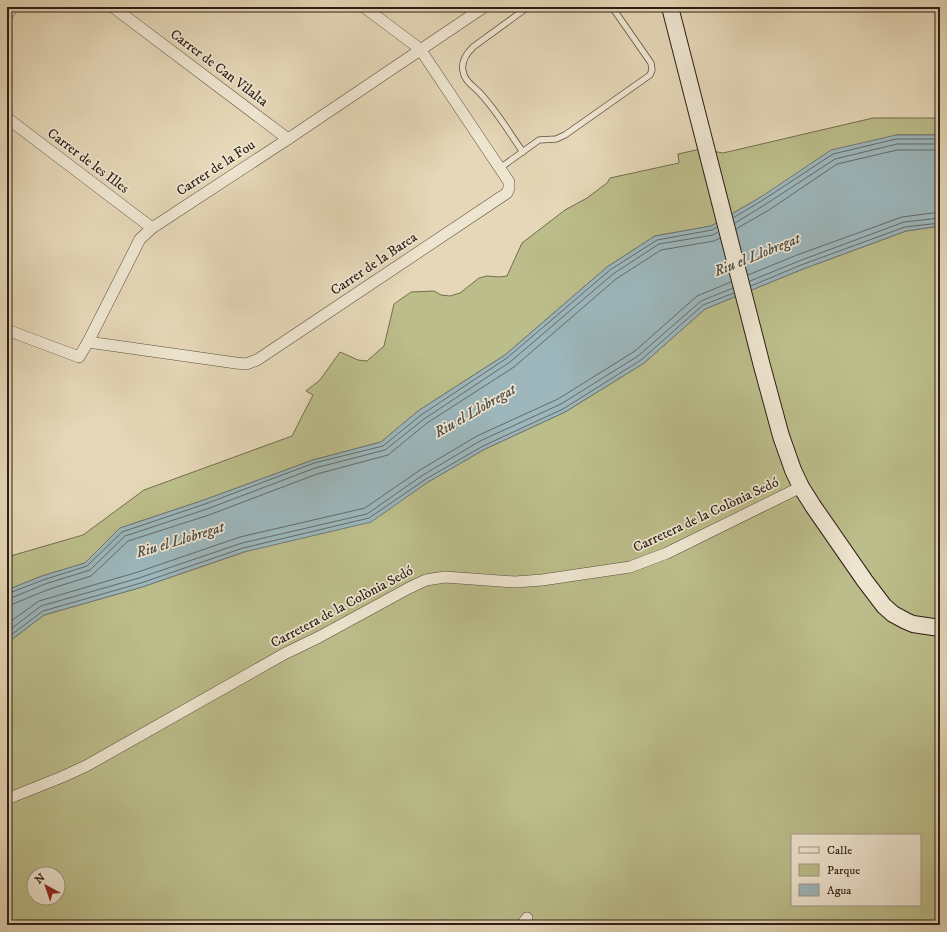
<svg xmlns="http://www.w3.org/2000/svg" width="947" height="932" viewBox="0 0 947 932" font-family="'IM FELL DW Pica',serif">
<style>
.green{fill:#bbbd8a;stroke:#746d50;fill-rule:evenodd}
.water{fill:#9cb6bb;stroke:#707979}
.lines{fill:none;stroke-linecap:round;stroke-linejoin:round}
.shore{stroke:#646a68;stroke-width:1}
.lane-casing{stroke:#5b4c3e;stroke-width:7}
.street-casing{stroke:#5b4c3e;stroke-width:12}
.secondary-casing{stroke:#2d1d15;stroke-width:18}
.lane{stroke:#eee5d0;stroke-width:5.5}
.street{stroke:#eee5d0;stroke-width:11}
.secondary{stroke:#eee5d0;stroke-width:16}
.labels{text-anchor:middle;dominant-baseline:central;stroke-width:3.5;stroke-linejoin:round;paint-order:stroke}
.street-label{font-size:14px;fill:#2d1d15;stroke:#eee5d0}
.water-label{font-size:15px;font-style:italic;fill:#4e4b47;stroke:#eee5d0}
</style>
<rect width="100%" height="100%" fill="#e5d7b7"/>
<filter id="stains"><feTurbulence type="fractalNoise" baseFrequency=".005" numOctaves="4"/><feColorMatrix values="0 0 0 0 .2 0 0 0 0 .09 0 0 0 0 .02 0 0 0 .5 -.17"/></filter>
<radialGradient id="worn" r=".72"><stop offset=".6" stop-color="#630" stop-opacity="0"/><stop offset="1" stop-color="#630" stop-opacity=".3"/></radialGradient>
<g class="green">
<polygon points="873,118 940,118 940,135 896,135 761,197 711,226 655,236 607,267 505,355 418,411 381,442 313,460 204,500 120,528 85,563 42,576 7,590 7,557 83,535 144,490 292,436 313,395 306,391 320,380 340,352 358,360 367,361 384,346 394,304 411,292 434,291 441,295 450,296 460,293 479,278 487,276 499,277 507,276 522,243 565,210 587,198 607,183 610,178 679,163 678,154 701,149 723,153"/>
<path d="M940,226V925H7V643L44,615L142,587L244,552L428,482L485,449L565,412L644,363L705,309L803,269L906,231ZM792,835H920V905H792ZM34,874H58V898H34Z"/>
</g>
<polygon class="water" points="896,135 940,135 940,226 906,231 803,269 705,309 644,363 565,412 485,449 428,482 371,522 244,552 142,587 44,615 7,643 7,590 42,576 85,563 120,528 204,500 313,460 381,442 418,411 505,355 607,267 655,236 711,226 761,197 831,150"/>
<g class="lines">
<g class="shore">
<polyline points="733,218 763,200 833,154 896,139 940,139"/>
<polyline points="735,223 766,204 835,159 897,144 940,144"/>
<polyline points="736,229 769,210 837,164 897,150 940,150"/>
<polyline points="748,275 797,255 902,217 940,212"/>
<polyline points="750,281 799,261 904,222 940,218"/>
<polyline points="751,286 801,265 905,227 940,223"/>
<polyline points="7,594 43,580 87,566 122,532 205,504 314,463 383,446 421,415 507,358 610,270 657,240 712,230 717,227"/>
<polyline points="7,599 11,598 45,584 90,570 125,536 207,509 315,468 385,450 424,419 510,362 613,274 659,244 713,235 718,232"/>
<polyline points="7,605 13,604 47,590 91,576 128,541 209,515 317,474 388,455 427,423 514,367 616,279 661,250 714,241 720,238"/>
<polyline points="7,624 39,601 138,572 240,537 365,508 420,470 477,436 558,399 635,351 697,296 731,282"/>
<polyline points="7,632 41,606 139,578 242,543 367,514 423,475 480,441 561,404 638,356 701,301 733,288"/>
<polyline points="7,638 43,611 141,583 243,548 369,518 426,479 483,446 563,409 641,360 703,305 734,293"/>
</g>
<defs>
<g id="lane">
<path d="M523,152C508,131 495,108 478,91C472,85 464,80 463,71C461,62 467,53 473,47L528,7"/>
<polyline points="500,168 539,140 556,139 565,135 650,75 652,70 651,63 612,7"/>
</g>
<g id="street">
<polyline points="113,7 288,139"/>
<polyline points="7,15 13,7"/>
<polyline points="7,118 152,228"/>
<polyline points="7,330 79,357 88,342 140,239 152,228 288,139 484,7"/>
<polyline points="88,342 236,363 246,364 257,360 507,193 509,188 509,182 420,49 364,7"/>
<polyline points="7,799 62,777 86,766 284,654 319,637 409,588 426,580 445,577 515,582 542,580 630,567 667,553 801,487"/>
<polyline points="522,925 527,918"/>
</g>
<polyline id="secondary" points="670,7 762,366 781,436 793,470 801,487 813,506 865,581 884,606 893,614 906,621 913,624 940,628"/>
</defs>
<use href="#lane" class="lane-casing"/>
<use href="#street" class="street-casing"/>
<use href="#secondary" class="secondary-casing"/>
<use href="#lane" class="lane"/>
<use href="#street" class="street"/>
<use href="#secondary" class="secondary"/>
</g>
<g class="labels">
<g class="street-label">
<text transform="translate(219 68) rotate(37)">Carrer de Can Vilalta</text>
<text transform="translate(88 161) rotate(37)">Carrer de les Illes</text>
<text transform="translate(216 168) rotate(-33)">Carrer de la Fou</text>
<text transform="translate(374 264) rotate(-34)">Carrer de la Barca</text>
<text transform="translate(706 515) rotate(-25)">Carretera de la Colònia Sedó</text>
<text transform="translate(342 607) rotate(-28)">Carretera de la Colònia Sedó</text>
</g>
<g class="water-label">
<text transform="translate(757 255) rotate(-22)">Riu el Llobregat</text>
<text transform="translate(475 411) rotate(-30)">Riu el Llobregat</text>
<text transform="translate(180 540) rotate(-17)">Riu el Llobregat</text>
</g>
</g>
<rect width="947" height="932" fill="none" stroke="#e5d7b7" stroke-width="24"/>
<rect x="8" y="8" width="931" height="916" fill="none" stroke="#2d1d15" stroke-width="2"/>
<rect x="12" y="12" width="923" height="908" fill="none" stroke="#2d1d15"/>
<rect x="791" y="834" width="130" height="72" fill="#eee5d0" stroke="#a19585"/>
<rect x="799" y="847" width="20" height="6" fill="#eee5d0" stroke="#a19585"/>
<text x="827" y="854" font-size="12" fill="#2d1d15">Calle</text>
<rect x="799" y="864" width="20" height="12" fill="#bbbd8a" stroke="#a19585"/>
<text x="827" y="874" font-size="12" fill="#2d1d15">Parque</text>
<rect x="799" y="884" width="20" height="12" fill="#9cb6bb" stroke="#a19585"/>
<text x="827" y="894" font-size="12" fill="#2d1d15">Agua</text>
<g transform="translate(46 886) rotate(320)"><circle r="19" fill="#eee5d0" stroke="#a19585"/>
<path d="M0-3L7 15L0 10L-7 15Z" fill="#8f2418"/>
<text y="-6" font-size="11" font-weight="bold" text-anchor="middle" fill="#2d1d15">N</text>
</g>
<rect width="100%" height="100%" filter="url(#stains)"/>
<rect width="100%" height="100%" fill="url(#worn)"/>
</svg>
